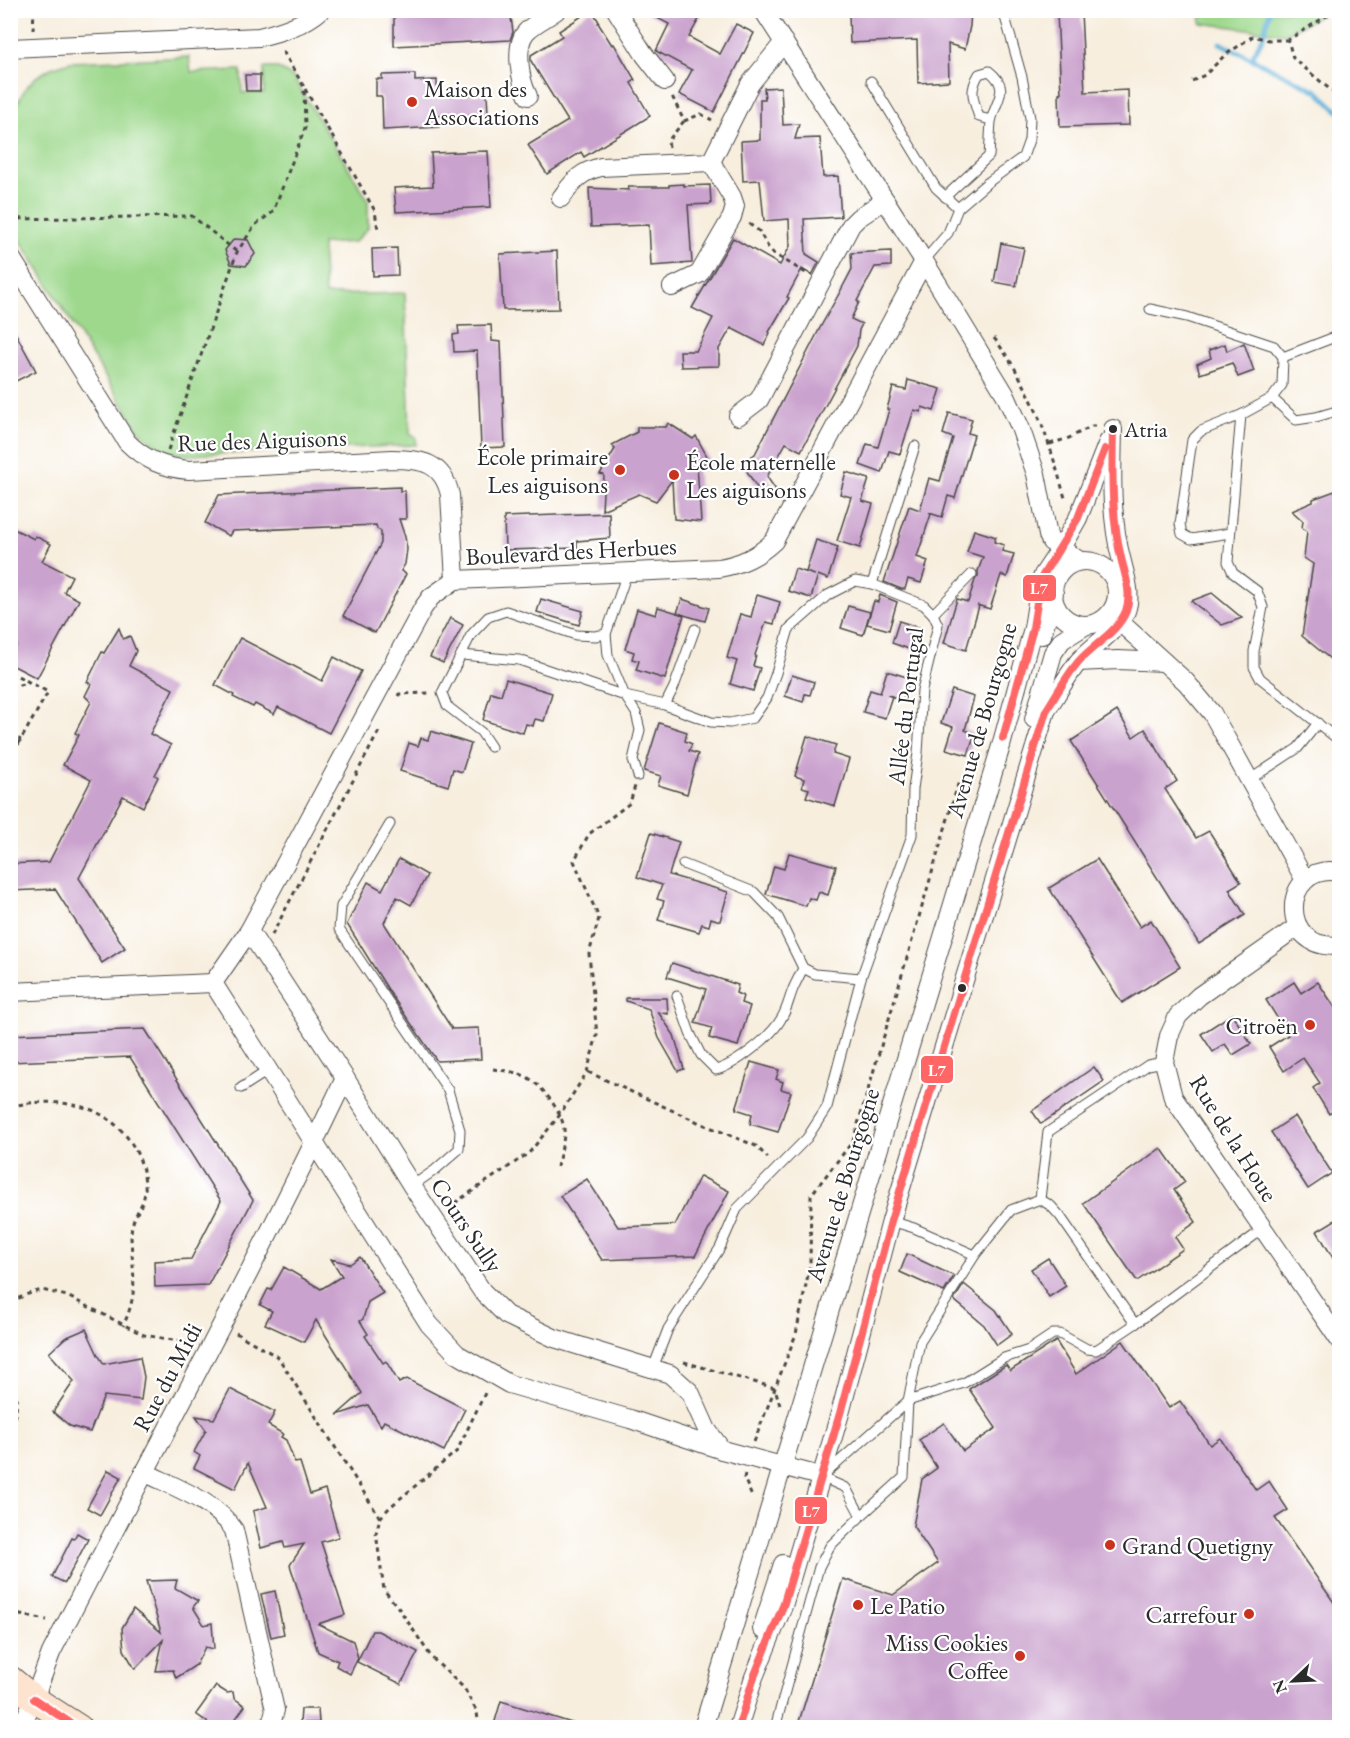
<svg xmlns="http://www.w3.org/2000/svg" width="1350" height="1738" viewBox="0 0 1350 1738" font-family="'EB Garamond',serif">
<style>
.green{fill:#9dd88c;stroke:#64825c;stroke-width:1.5}
.lines{fill:none;stroke-linecap:round;stroke-linejoin:round}
.stream{stroke:#5cafd7;stroke-width:5}
.building{fill:#caa2ce}
.lane-casing{stroke:#4a4846;stroke-width:11}
.street-casing{stroke:#4a4846;stroke-width:20}
.secondary-casing{stroke:#4a4846;stroke-width:28}
.path{stroke:#4a4846;stroke-width:3;stroke-dasharray:4.5 4.5;stroke-linecap:butt}
.lane{stroke:#fff;stroke-width:9}
.street{stroke:#fff;stroke-width:18}
.secondary{stroke:#fde4d1;stroke-width:26}
.bus-1-casing{stroke:#fff;stroke-width:12}
.bus-1{stroke:#f66;stroke-width:8}
.poi-dot{fill:#c8321e;stroke:#fff;stroke-width:2}
.bus-dot{fill:#2b2b2b;stroke:#fff;stroke-width:2}
.labels{text-anchor:middle;dominant-baseline:central;stroke-width:4.5;stroke-linejoin:round;paint-order:stroke}
.bus-label{font-size:22px;fill:#2b2b2b;stroke:#fff;text-anchor:start}
.poi-label{font-size:24px;fill:#2b2b2b;stroke:#fff;text-anchor:start}
.street-label{font-size:24px;fill:#2b2b2b;stroke:#fff}
.line-badge{stroke:#fff;stroke-width:2}
.badge-label{font-size:16px;text-anchor:middle;font-weight:bold;fill:#fff}
</style>
<rect width="100%" height="100%" fill="#fff"/>
<filter id="ink" filterUnits="userSpaceOnUse"><feTurbulence type="fractalNoise" baseFrequency=".0167" numOctaves="2"/><feDisplacementMap in="SourceGraphic" scale="12" xChannelSelector="R" yChannelSelector="G"/><feConvolveMatrix kernelMatrix="1 2 1 2 8 2 1 2 1" color-interpolation-filters="sRGB"/></filter>
<filter id="wash" filterUnits="userSpaceOnUse"><feTurbulence type="fractalNoise" baseFrequency=".008" numOctaves="4" result="noise"/><feDisplacementMap in="SourceGraphic" scale="24" xChannelSelector="R" yChannelSelector="G"/><feGaussianBlur stdDeviation="1.35" result="paint"/><feColorMatrix in="noise" values="0 0 0 0 0 0 0 0 0 0 0 0 0 0 0 0 0 1.4 0 .05"/><feComposite in="paint" operator="in"/></filter>
<g filter="url(#wash)">
<rect width="100%" height="100%" fill="#f7eede"/>
<g class="green">
<polygon points="1200,11 1200,10 1328,11 1286,34 1201,23"/>
<path d="M189,57L191,72L241,70L242,93H264V68H278L293,77L368,200V228L355,242L322,244L325,295L405,293L410,433L416,437V445L188,455C165,453 156,447 139,431L11,225V115L25,89L36,77L51,68L70,62Z"/>
</g>
<g class="lines">
<g class="stream">
<polyline points="1220,43 1317,91 1340,113"/>
<polyline points="1251,58 1263,37 1270,10"/>
</g>
</g>
<g id="blocks">
<g class="building">
<polygon points="394,10 510,10 513,32 510,40 394,46"/>
<polygon points="591,10 592,10 599,22 598,23 612,45 614,44 635,80 631,83 650,116 584,157 581,152 547,174 528,145 568,121 531,61 531,55 562,36 559,31"/>
<polygon points="642,10 704,10 689,37 720,54 736,24 754,33 714,112 679,94 692,70 656,51 669,24"/>
<polygon points="919,10 971,10 970,26 965,49 948,44 949,81 918,83 917,40 850,43 849,13"/>
<polygon points="1081,12 1085,92 1128,90 1129,125 1060,127 1059,93 1061,93 1057,13"/>
<polygon points="415,74 415,81 437,80 437,96 487,94 488,114 438,116 439,127 383,130 382,98 381,96 376,96 376,79 382,79 382,75"/>
<polygon points="245,75 260,75 260,91 246,91"/>
<polygon points="781,87 783,125 799,124 795,139 820,138 823,177 838,176 841,217 804,219 806,254 819,262 812,275 802,269 787,297 789,298 769,332 770,333 764,345 731,328 719,349 719,366 681,367 680,351 696,351 713,318 692,308 733,238 780,265 790,246 789,219 764,221 760,180 743,181 741,141 760,140 760,99 765,99 764,88"/>
<polygon points="488,151 491,207 396,212 394,188 433,186 431,153"/>
<polygon points="684,184 684,186 710,185 711,204 688,205 692,263 651,266 649,225 591,227 589,188 629,190 628,187 669,187 669,185"/>
<polygon points="234,239 248,240 255,254 246,266 231,264 225,250"/>
<polygon points="1001,243 1024,248 1016,286 994,282"/>
<polygon points="397,248 398,275 373,276 372,249"/>
<polygon points="557,251 559,309 503,310 500,254"/>
<polygon points="891,251 891,266 875,267 857,301 859,302 851,319 862,324 859,330 857,346 801,451 786,443 767,477 776,490 763,498 742,463 755,454 821,326 840,292 852,269 851,253"/>
<polygon points="10,323 36,371 10,384"/>
<polygon points="491,325 492,341 501,342 505,447 481,448 477,351 454,352 453,335 459,334 458,326"/>
<polygon points="1244,343 1254,371 1238,377 1232,363 1200,374 1197,364 1211,358 1209,350 1225,344 1227,351"/>
<polygon points="908,380 941,389 934,411 922,407 921,412 914,410 900,454 889,451 882,473 860,465 867,444 878,447 889,410 887,409 893,387 906,390"/>
<polygon points="949,413 972,419 968,433 974,435 955,498 948,496 942,517 929,513 931,514 917,557 928,561 921,583 908,579 905,589 901,589 884,582 909,506 920,510 929,478 940,481 953,438 943,434"/>
<polygon points="668,423 693,439 696,436 710,462 697,465 701,522 674,519 672,480 656,501 639,494 602,510 604,475 600,474 615,449 612,445 637,432 637,427 666,427"/>
<polygon points="846,472 869,479 862,501 873,504 860,548 837,541 851,497 840,494"/>
<polygon points="400,487 400,491 405,491 406,519 399,519 405,537 407,549 405,564 401,571 406,574 375,633 343,616 381,543 381,531 377,529 376,525 232,531 229,536 205,523 219,495"/>
<polygon points="1340,489 1340,667 1302,636 1313,564 1304,558 1307,531 1302,528 1303,521 1292,511 1313,502 1313,499"/>
<polygon points="609,513 610,538 577,541 577,548 505,550 504,517"/>
<polygon points="10,527 34,539 35,536 51,544 42,561 72,576 64,592 79,600 37,678 10,664 10,657 17,644 10,641"/>
<polygon points="974,530 996,537 994,542 1004,545 1002,551 1014,554 1007,577 1001,575 990,609 977,605 979,606 966,650 944,643 957,599 968,602 975,580 978,576 978,571 983,557 967,552"/>
<polygon points="816,540 838,547 828,579 818,575 811,598 788,591 795,569 815,575 806,572"/>
<polygon points="1212,593 1242,618 1222,625 1191,601"/>
<polygon points="757,595 780,602 774,624 766,622 755,655 756,656 753,666 760,668 753,691 730,684 737,661 727,658 740,614 751,617"/>
<polygon points="880,595 897,602 889,630 867,624 874,601 878,602"/>
<polygon points="541,599 583,611 579,625 537,612"/>
<polygon points="682,599 709,608 705,621 677,613"/>
<polygon points="848,606 870,612 863,635 841,628"/>
<polygon points="658,607 684,615 665,679 636,670 639,661 632,659 634,652 625,649 637,609 656,615"/>
<polygon points="450,618 463,625 443,663 430,657"/>
<polygon points="899,621 921,628 914,651 892,643"/>
<polygon points="119,628 123,639 130,636 136,651 129,666 173,689 150,734 171,745 155,775 158,777 143,807 123,796 79,878 125,948 102,963 55,889 10,891 10,864 49,862 91,780 63,765 79,735 75,733 91,702 85,696 91,684 87,682 102,652 104,653"/>
<polygon points="240,638 322,681 334,657 361,671 329,733 278,707 274,714 255,704 253,707 233,697 234,695 215,685"/>
<polygon points="887,671 910,678 903,700 887,695 892,696 885,718 863,712 870,690 880,693"/>
<polygon points="792,675 814,682 810,695 805,694 803,702 785,696"/>
<polygon points="506,679 552,693 544,721 535,719 533,726 526,724 523,733 483,720 491,692 501,695"/>
<polygon points="952,690 974,697 965,730 975,734 968,755 946,749 953,727 941,723"/>
<polygon points="1117,711 1133,737 1145,729 1177,781 1165,789 1196,838 1209,831 1241,882 1229,889 1245,915 1199,944 1071,741"/>
<polygon points="659,723 687,732 685,741 692,744 689,751 698,754 687,794 658,785 661,776 644,771"/>
<polygon points="431,731 471,744 462,772 453,769 448,786 400,771 409,743 418,746 421,738 428,740"/>
<polygon points="807,736 836,745 833,754 849,759 835,806 806,797 809,789 802,787 804,779 795,776"/>
<polygon points="651,833 679,842 669,875 728,892 720,921 711,918 709,926 702,924 699,932 658,920 664,901 657,899 662,885 637,877"/>
<polygon points="789,853 836,866 828,895 819,892 816,900 809,898 806,906 766,894 774,866 784,869"/>
<polygon points="399,859 427,875 411,905 397,897 384,923 452,1029 479,1028 481,1059 437,1061 392,996 347,924 368,882 382,890"/>
<polygon points="1097,859 1140,927 1151,920 1180,967 1122,1003 1049,888"/>
<polygon points="672,963 738,985 736,993 743,996 741,1003 750,1006 738,1046 709,1038 712,1028 695,1023 706,989 667,977"/>
<polygon points="1294,982 1301,993 1318,982 1340,1015 1340,1107 1329,1114 1313,1088 1320,1083 1303,1058 1284,1071 1269,1047 1288,1035 1266,1000"/>
<polygon points="626,998 667,998 668,1014 658,1012 674,1035 684,1069 678,1071 659,1038 649,1009 626,1001"/>
<polygon points="1232,1014 1251,1044 1233,1055 1225,1044 1213,1052 1201,1034"/>
<polygon points="145,1029 253,1200 208,1285 155,1287 154,1261 191,1259 221,1201 130,1057 10,1062 10,1035"/>
<polygon points="751,1062 779,1070 776,1079 783,1082 781,1089 791,1092 778,1132 750,1124 752,1114 736,1109"/>
<polygon points="1094,1067 1104,1081 1041,1124 1032,1111"/>
<polygon points="1295,1116 1332,1173 1308,1189 1271,1132"/>
<polygon points="1161,1148 1185,1182 1174,1190 1196,1222 1175,1237 1183,1249 1137,1281 1083,1203"/>
<polygon points="700,1176 729,1191 695,1256 602,1260 560,1196 587,1179 618,1227 675,1225"/>
<polygon points="1340,1217 1340,1270 1317,1231"/>
<polygon points="907,1254 954,1276 944,1292 900,1272"/>
<polygon points="360,1257 383,1293 368,1302 363,1319 360,1321 368,1334 365,1336 383,1363 386,1361 399,1383 407,1379 465,1409 444,1451 384,1421 381,1426 368,1405 337,1415 362,1393 316,1320 304,1342 265,1324 272,1311 260,1305 268,1289 271,1290 284,1267 321,1289 342,1276 331,1259 350,1264"/>
<polygon points="1048,1258 1066,1286 1049,1297 1031,1269"/>
<polygon points="964,1284 996,1310 1012,1334 997,1345 984,1325 954,1300"/>
<polygon points="86,1329 98,1355 104,1364 140,1357 144,1377 141,1400 104,1396 90,1432 70,1426 53,1412 74,1381 49,1353 65,1338"/>
<polygon points="1056,1341 1076,1374 1123,1341 1169,1408 1180,1401 1210,1445 1220,1438 1256,1490 1269,1481 1288,1510 1275,1518 1340,1611 1340,1728 797,1728 843,1579 893,1595 938,1563 913,1526 922,1479 937,1468 919,1440 944,1423 963,1451 996,1428 969,1389 1006,1365 1010,1371"/>
<polygon points="230,1389 275,1412 268,1425 283,1434 281,1437 286,1440 295,1463 300,1462 310,1494 325,1489 339,1537 321,1542 345,1615 318,1624 353,1641 358,1658 350,1674 336,1666 338,1661 318,1652 290,1565 304,1544 285,1548 283,1542 261,1548 253,1511 267,1507 248,1463 235,1489 194,1468 200,1456 194,1452 206,1430 196,1416 214,1419"/>
<polygon points="108,1470 121,1477 100,1515 87,1508"/>
<polygon points="77,1533 88,1539 65,1583 52,1577 72,1538 74,1539"/>
<polygon points="177,1580 175,1588 198,1601 193,1607 204,1625 212,1623 214,1649 205,1647 196,1665 176,1678 173,1670 156,1671 163,1640 135,1669 124,1650 122,1628 133,1609 161,1632 146,1581"/>
<polygon points="275,1591 284,1634 271,1637 261,1594"/>
<polygon points="372,1631 378,1631 418,1652 401,1684 357,1662"/>
<polygon points="216,1686 227,1693 233,1692 234,1698 245,1706 229,1728 208,1728 207,1722 196,1714"/>
<polygon points="501,1701 575,1724 574,1728 493,1728"/>
<polygon points="301,1709 318,1709 319,1723 300,1723"/>
</g>
</g>
</g>
<g filter="url(#ink)">
<use href="#blocks" fill-opacity="0" stroke="#4a4846" stroke-width="1.5"/>
<g class="lines">
<defs>
<g id="lane">
<polyline points="871,81 936,188 958,208"/>
<path d="M945,197L989,156C990,145 990,133 991,122C995,100 1012,89 989,71L979,74C969,91 973,99 979,117L991,120"/>
<polyline points="924,261 948,233 958,208 987,183 1023,157 1029,140 1030,118 1022,77 1003,10"/>
<polyline points="1150,309 1187,317 1274,346 1283,357 1282,385 1272,398 1241,415 1201,431 1192,440 1180,524 1182,534 1191,539 1230,533"/>
<polyline points="1283,357 1340,335"/>
<polyline points="1272,398 1296,420 1316,417 1340,410"/>
<polyline points="1241,415 1228,562 1233,573 1257,591 1263,607 1254,651 1254,667 1260,678 1340,741"/>
<polyline points="872,584 915,446"/>
<polyline points="933,614 972,574"/>
<polyline points="606,634 608,655 625,696 636,713 640,730 633,760 638,776"/>
<polyline points="461,655 519,660 625,696 665,705 711,722 730,723 753,718 767,698 776,673 789,629 828,595 855,581 872,584 924,605 933,614 938,625 922,690 918,753 913,789 912,835 861,978 827,1107 807,1138 737,1209 720,1248 668,1329 653,1368"/>
<polyline points="665,705 674,687 695,629"/>
<polyline points="491,747 481,732 447,706 442,693 471,635 488,617 506,611 576,635 595,636 606,634 627,573"/>
<polyline points="1249,780 1298,748 1318,723"/>
<polyline points="390,824 341,906 339,929 448,1090 460,1130 459,1149 435,1170 412,1186"/>
<polyline points="683,864 754,892 778,917 803,968 815,974 861,978"/>
<path d="M677,996L690,1033L701,1055L716,1070C735,1065 771,1037 781,1019C787,1010 789,999 793,989C796,982 800,975 803,968"/>
<polyline points="241,1088 269,1070"/>
<polyline points="1040,1199 1048,1132 1148,1065 1164,1062"/>
<polyline points="891,1221 914,1228 975,1255"/>
<polyline points="825,1474 908,1401 964,1383 1004,1358 1029,1350 1053,1334 1060,1334 1087,1349 1096,1350 1135,1324"/>
<polyline points="861,1516 904,1477 908,1401 920,1342 975,1255 1011,1210 1040,1199 1051,1206 1060,1216 1135,1324 1263,1229"/>
<polyline points="775,1728 819,1567 830,1546 861,1516 846,1488 821,1477"/>
</g>
<g id="street">
<polyline points="616,10 644,54 665,81"/>
<polyline points="763,10 924,261 1005,394 1020,427 1036,474 1048,535 1051,542 1080,561"/>
<path d="M10,48L259,37C280,32 304,25 321,10"/>
<path d="M528,96C520,81 514,46 526,32C534,23 547,18 557,10"/>
<path d="M561,198C574,181 579,172 601,167L711,162L750,84L784,42"/>
<path d="M10,256L127,442C145,460 164,468 189,470L392,459C421,459 443,462 450,495L455,580"/>
<polyline points="672,287 699,274 732,217 735,206 732,197 711,162"/>
<polyline points="738,416 759,400 851,225 858,218 885,200"/>
<circle cx="1085" cy="593" r="32"/>
<polyline points="1110,613 1186,682 1212,713 1305,880"/>
<polyline points="1042,635 1054,593"/>
<polyline points="1078,662 1118,660 1164,662"/>
<polyline points="1034,719 1053,653 1062,640 1086,625"/>
<path d="M1340,872C1279,861 1278,954 1340,945"/>
<polyline points="1297,927 1199,996 1178,1016 1169,1036 1164,1062 1173,1097 1340,1341"/>
<polyline points="249,931 345,1078 412,1186 482,1291 506,1315 554,1338 670,1374 690,1392 707,1430 722,1450"/>
<path d="M213,983L249,931L423,608L431,597L455,580L719,568C741,564 757,557 774,541L924,261"/>
<polyline points="213,983 429,1324 457,1354 509,1384 630,1419 722,1450 812,1474"/>
<polyline points="10,992 213,983"/>
<path d="M144,1472C174,1487 215,1501 234,1530L275,1710L270,1728"/>
<polyline points="762,1629 783,1564"/>
<path d="M21,1728L34,1699L51,1653C149,1461 253,1272 345,1078"/>
<polyline points="703,1728 1001,746 1033,628 1040,584 1043,575 1061,548 1078,518 1108,442"/>
<path d="M738,1728L754,1677L783,1606L841,1410L891,1221L1046,711C1057,694 1067,676 1079,661C1094,644 1117,632 1126,611C1132,595 1126,578 1122,562C1110,518 1112,474 1113,429"/>
</g>
<polyline id="secondary" points="10,1679 34,1699 79,1728"/>
</defs>
<use href="#lane" class="lane-casing"/>
<use href="#street" class="street-casing"/>
<use href="#secondary" class="secondary-casing"/>
<g class="path">
<polyline points="1336,10 1288,40 1293,58 1340,98"/>
<polyline points="33,30 34,10"/>
<polyline points="1192,81 1205,75 1224,56 1253,36 1269,40 1288,40"/>
<polyline points="305,89 375,211 378,230"/>
<polyline points="684,121 701,114 712,120"/>
<polyline points="669,147 668,141 684,121 672,96"/>
<polyline points="10,219 192,216 237,252"/>
<polyline points="749,224 759,231 768,247 774,254 806,273"/>
<path d="M994,338C1033,389 1048,438 1065,498"/>
<polyline points="1050,444 1069,438 1092,426 1095,426"/>
<polyline points="168,450 237,252 255,225 273,212 305,128 304,87 281,48"/>
<polyline points="10,672 48,692 10,759"/>
<polyline points="10,688 29,682"/>
<polyline points="398,696 399,694 429,693"/>
<polyline points="10,735 21,740"/>
<polyline points="272,935 379,731"/>
<path d="M493,1069C505,1071 520,1072 530,1079C543,1087 563,1114 564,1129C565,1140 559,1157 557,1167"/>
<polyline points="588,1072 700,1123 756,1146 768,1158"/>
<path d="M10,1107C35,1099 78,1101 100,1114C126,1128 143,1155 145,1184C147,1207 131,1212 131,1236C132,1272 140,1290 123,1326"/>
<polyline points="447,1208 529,1153 559,1116 587,1072 597,1035 589,954 599,918 574,861 589,834 630,803 635,786"/>
<polyline points="10,1302 28,1294 42,1290 67,1296 144,1335 185,1342 194,1340"/>
<polyline points="236,1333 278,1357 380,1518 376,1533 384,1590 400,1610 432,1658 464,1688 477,1712 479,1728"/>
<polyline points="684,1362 775,1388 781,1409"/>
<path d="M10,1379C19,1397 18,1411 10,1429"/>
<polyline points="754,1442 796,1334 810,1265 811,1195 853,1141 959,781 972,777"/>
<polyline points="745,1474 744,1478 753,1499"/>
<polyline points="380,1518 390,1507 457,1451 486,1391"/>
<polyline points="10,1613 47,1620"/>
</g>
<use href="#lane" class="lane"/>
<use href="#street" class="street"/>
<use href="#secondary" class="secondary"/>
<defs>
<g id="bus-1">
<polyline points="1003,738 1033,628 1040,584 1043,575 1078,518 1105,449"/>
<polyline points="34,1699 78,1728"/>
<path d="M738,1728L754,1677L783,1606L841,1410L891,1221L1046,711C1057,694 1066,676 1079,661C1094,644 1117,633 1126,611C1132,595 1126,577 1122,562C1111,518 1112,474 1113,429"/>
</g>
</defs>
<use href="#bus-1" class="bus-1-casing"/>
<use href="#bus-1" class="bus-1"/>
</g>
</g>
<g class="poi-dot">
<circle cx="412" cy="102" r="6"/>
<circle cx="620" cy="470" r="6"/>
<circle cx="674" cy="475" r="6"/>
<circle cx="1310" cy="1025" r="6"/>
<circle cx="1110" cy="1545" r="6"/>
<circle cx="858" cy="1605" r="6"/>
<circle cx="1249" cy="1614" r="6"/>
<circle cx="1020" cy="1656" r="6"/>
</g>
<g class="bus-dot">
<circle cx="1113" cy="429" r="5"/>
<circle cx="962" cy="988" r="5"/>
</g>
<g class="labels">
<g class="bus-label">
<text x="1124" y="429">Atria</text>
</g>
<g class="poi-label">
<text x="424" y="88">Maison des<tspan x="424" dy="28">Associations</tspan></text>
<text x="608" y="456" text-anchor="end">École primaire<tspan x="608" dy="28">Les aiguisons</tspan></text>
<text x="686" y="461">École maternelle<tspan x="686" dy="28">Les aiguisons</tspan></text>
<text x="1298" y="1025" text-anchor="end">Citroën</text>
<text x="1122" y="1545">Grand Quetigny</text>
<text x="870" y="1605">Le Patio</text>
<text x="1237" y="1614" text-anchor="end">Carrefour</text>
<text x="1008" y="1642" text-anchor="end">Miss Cookies<tspan x="1008" dy="28">Coffee</tspan></text>
</g>
<g class="street-label">
<text transform="translate(262 440) rotate(-2)">Rue des Aiguisons</text>
<text transform="translate(571 551) rotate(-3)">Boulevard des Herbues</text>
<text transform="translate(905 706) rotate(-83)">Allée du Portugal</text>
<text transform="translate(981 720) rotate(-74)">Avenue de Bourgogne</text>
<text transform="translate(1234 1138) rotate(58)">Rue de la Houe</text>
<text transform="translate(842 1185) rotate(-73)">Avenue de Bourgogne</text>
<text transform="translate(467 1225) rotate(56)">Cours Sully</text>
<text transform="translate(167 1377) rotate(-62)">Rue du Midi</text>
</g>
</g>
<g class="line-badge">
<rect x="1022" y="574" width="35" height="28" rx="6" fill="#f66"/>
<rect x="920" y="1055" width="34" height="29" rx="6" fill="#f66"/>
<rect x="794" y="1496" width="34" height="29" rx="6" fill="#f66"/>
</g>
<g class="badge-label">
<text x="1039" y="594">L7</text>
<text x="937" y="1076">L7</text>
<text x="811" y="1517">L7</text>
</g>
<rect width="1350" height="1738" fill="none" stroke="#fff" stroke-width="36"/>
<g transform="translate(1293 1681) rotate(247)" stroke="#ffffff" stroke-width="4.5" paint-order="stroke">
<path d="M0-4.5L10 22L0 15L-10 22Z" fill="#2b2b2b"/>
<text y="-9" font-size="16" font-weight="bold" text-anchor="middle" fill="#2b2b2b">N</text>
</g>
</svg>
